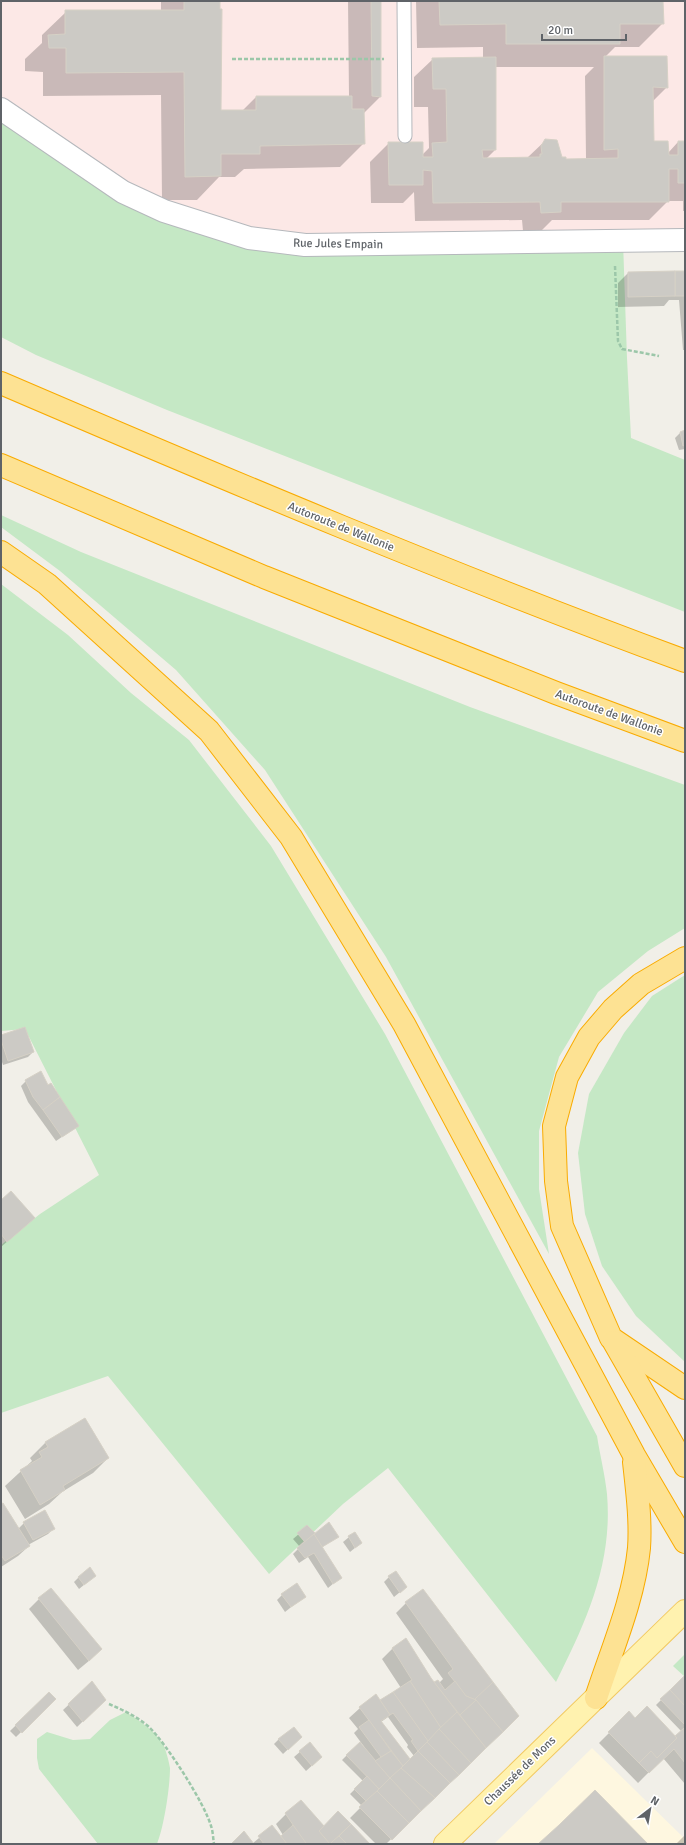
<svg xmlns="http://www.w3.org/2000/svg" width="686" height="1845" viewBox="0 0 686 1845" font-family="Signika,sans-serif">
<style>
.commercial{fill:#fef7e0}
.medical{fill:#fce8e6}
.green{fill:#c5e8c5}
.shadow{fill:#0003;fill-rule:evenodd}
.building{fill:#cccac5;stroke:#d6d1c6}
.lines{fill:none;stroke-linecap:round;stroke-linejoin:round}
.lane-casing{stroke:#b5b8bc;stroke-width:15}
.street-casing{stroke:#b5b8bc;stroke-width:24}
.primary-casing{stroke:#f2c960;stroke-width:24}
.highway-casing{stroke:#f9ab00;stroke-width:24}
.path{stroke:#9cc7a9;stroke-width:2.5;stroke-dasharray:4 2;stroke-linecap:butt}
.lane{stroke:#fff;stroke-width:13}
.street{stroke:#fff;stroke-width:22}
.primary{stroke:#fff2af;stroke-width:22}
.highway{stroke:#fde293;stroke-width:22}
.labels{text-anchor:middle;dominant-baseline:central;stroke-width:3;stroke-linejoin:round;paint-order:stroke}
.street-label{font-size:12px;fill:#5f6368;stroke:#fff}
</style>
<rect width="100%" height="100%" fill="#f1efe8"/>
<polygon class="commercial" points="592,1748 685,1839 685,1844 494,1844"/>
<polygon class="medical" points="1,1 685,1 685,240 305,245 164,211 1,109"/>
<g class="green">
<polygon points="1,109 123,192 249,238 623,241 627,358 631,438 685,460 685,612 167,410 36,355 1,337"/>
<polygon points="1,515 81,552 470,707 685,785 685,928 648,951 598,992 559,1057 539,1131 539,1189 549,1254 386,957 265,770 176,670 60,571 1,527"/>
<path d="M1,584L68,635L131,693L189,740L271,846L385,1034L597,1436C600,1455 605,1475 607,1494C613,1564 586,1622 556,1682L388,1468L343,1504L269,1574L108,1376L1,1413V1245L40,1214L99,1175L25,1029L1,1031Z"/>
<polygon points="685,975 685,1362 636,1316 602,1266 585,1214 578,1153 589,1094 624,1033 652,996"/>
<polygon points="685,1654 685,1677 673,1666"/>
<path d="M126,1712C140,1721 154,1730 163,1744C166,1750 169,1762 170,1768C170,1787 164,1827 157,1844H98L39,1769L37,1758V1739L47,1732L73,1740L90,1739L110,1720Z"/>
</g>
<g class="shadow">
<polygon points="161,1 234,1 219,1 220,111 242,111 256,97 349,97 348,1 380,1 380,97 363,114 364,143 340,167 244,169 235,177 219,177 197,200 162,200 161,95 43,96 43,72 25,71 25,59 42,43 42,35 66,12 161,11"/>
<path d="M416,1H662L663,23L639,47H615L605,57L667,87L652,102L653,142L668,153L678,142H685V211H683V201H668L649,220H552L542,230L523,231L522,220L415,221L414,192L403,203H371L370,162L389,143L422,155L429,148L428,107H414V77L433,59L483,58V47L417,48ZM495,67H594L585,76L586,159L565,160L561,158L546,140L527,158L486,159L495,150Z"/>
<polygon points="685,272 685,350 683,350 679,300 669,300 664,306 618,307 618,283 628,273"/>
<polygon points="685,363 685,382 684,364"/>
<polygon points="685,431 685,449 679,450 675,438 680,433"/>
<polygon points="1,1036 33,1052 28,1057 3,1065 1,1059"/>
<polygon points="26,1081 48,1086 78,1126 56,1141 28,1102 21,1086"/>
<polygon points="1,1201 34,1218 1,1247"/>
<polygon points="85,1419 108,1458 93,1473 62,1492 49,1504 25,1519 5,1486 32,1461 30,1458 45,1443"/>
<polygon points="1,1506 18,1529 24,1523 53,1529 48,1534 28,1545 29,1546 18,1556 1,1567"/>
<polygon points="307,1527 315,1535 337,1537 321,1548 340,1578 328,1588 308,1557 299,1563 293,1554 300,1547 293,1539"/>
<polygon points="354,1533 361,1543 350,1552 343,1542"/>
<polygon points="79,1577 90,1580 79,1589 74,1582"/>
<polygon points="389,1577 406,1587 394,1597 384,1582"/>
<polygon points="282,1595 305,1596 285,1612 277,1600"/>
<polygon points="39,1599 90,1660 78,1670 29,1609"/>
<path d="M406,1603L518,1716L386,1844H376L350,1818L362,1806L350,1794L363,1781L342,1760L347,1755L365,1748L354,1733L358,1729L349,1718L360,1708L380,1701L401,1688L382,1659L393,1648L434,1684L439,1683L443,1679L396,1613ZM388,1717L408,1745L407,1747L414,1756L410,1760L381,1722Z"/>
<polygon points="685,1676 685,1784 663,1758 638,1783 599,1743 629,1713 635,1719 675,1738 682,1732 656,1705"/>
<polygon points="92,1683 105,1700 77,1727 63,1710"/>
<polygon points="49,1693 55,1699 16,1737 10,1731"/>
<polygon points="301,1737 283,1754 274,1744 279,1739"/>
<polygon points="309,1744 316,1762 306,1771 294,1757"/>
<polygon points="338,1812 369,1844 232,1844 252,1844 272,1827 281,1838 283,1835 276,1824 286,1814 324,1827"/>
<polygon points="685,1835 685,1844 679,1844 677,1843"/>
</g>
<g class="building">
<polygon points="184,1 220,1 220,9 222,9 221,110 256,110 256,96 352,96 352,109 364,109 365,144 260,146 260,154 221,154 221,176 185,177 184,72 66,73 66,48 49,48 48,35 65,34 65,10 184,10"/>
<polygon points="371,1 381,1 381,97 372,96"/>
<polygon points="439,1 663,1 664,24 620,24 620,44 506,44 506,24 440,25"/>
<polygon points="604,56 667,56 668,88 653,87 654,141 668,141 669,155 678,155 678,141 685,141 685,183 678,183 678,169 669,169 669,202 561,202 561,212 541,213 540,202 433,203 432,171 423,170 423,185 389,185 388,142 423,142 423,157 433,157 432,143 447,142 446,89 433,89 432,58 496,57 496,150 482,150 483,158 540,157 540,154 542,154 541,146 545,139 557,140 562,157 566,157 566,159 618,158 618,149 604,150"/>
<rect x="675" y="271" width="10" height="25"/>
<polygon points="675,271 675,296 628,297 628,272"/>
<polygon points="685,430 685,445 683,446 680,432"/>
<polygon points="25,1027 34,1052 8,1061 1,1040 1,1035"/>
<polygon points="41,1071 48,1085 51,1083 60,1097 43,1110 33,1097 25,1080"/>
<polygon points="60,1097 79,1126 62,1137 43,1110"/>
<polygon points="11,1191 35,1218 7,1242 1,1234 1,1200"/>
<polygon points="85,1418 109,1458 63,1486 65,1490 40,1505 20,1470 42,1457 39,1452 48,1447 45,1442"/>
<polygon points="3,1503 30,1546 5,1561 1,1555 1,1504"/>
<polygon points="45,1510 55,1529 33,1540 23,1522"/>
<polygon points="329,1522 339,1537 322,1547 314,1534"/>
<polygon points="307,1525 315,1533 305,1542 297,1533"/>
<polygon points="355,1532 362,1543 355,1548 348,1536"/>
<polygon points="314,1534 342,1578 333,1584 314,1553 305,1558 297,1548"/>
<polygon points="90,1567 96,1576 84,1585 78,1577"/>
<polygon points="396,1571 407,1587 400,1593 388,1576"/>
<polygon points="297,1583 306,1597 291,1607 281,1594"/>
<polygon points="51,1588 102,1649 89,1661 38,1598"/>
<polygon points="423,1589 493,1682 476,1700 466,1696 448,1673 453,1669 405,1602"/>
<polygon points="406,1638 431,1678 457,1712 441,1728 418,1693 410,1681 412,1680 392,1648"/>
<polygon points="685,1675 685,1706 670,1690"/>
<polygon points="438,1680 445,1690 455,1681 466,1696 476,1700 460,1715 434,1682"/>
<polygon points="92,1681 106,1700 83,1722 68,1704"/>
<polygon points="410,1681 441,1728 428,1741 393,1692"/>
<polygon points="493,1682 519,1716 503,1732 475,1699"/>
<polygon points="670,1690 685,1706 685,1725 660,1699"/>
<polygon points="49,1692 56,1699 22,1733 15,1725"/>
<polygon points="393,1692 428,1741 418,1751 411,1741 413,1740 393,1713 390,1715 380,1700"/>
<polygon points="376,1694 390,1715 381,1721 410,1759 403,1766 359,1707"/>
<polygon points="476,1700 503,1732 486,1748 460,1715"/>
<polygon points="647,1706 677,1738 657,1758 651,1751 639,1763 608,1732 629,1711 635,1718"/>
<polygon points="457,1712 486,1748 471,1763 439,1729"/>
<polygon points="369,1720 391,1751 381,1757 359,1727"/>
<polygon points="294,1727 302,1737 288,1750 278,1739"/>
<polygon points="684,1728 685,1763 674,1749 649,1773 639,1763 651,1751 657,1758 677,1738 675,1736"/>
<polygon points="439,1729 471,1763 459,1775 427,1742"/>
<polygon points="310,1742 322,1757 312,1766 299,1751"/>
<polygon points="360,1742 390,1778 379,1789 346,1755"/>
<polygon points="427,1742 459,1775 450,1783 418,1751"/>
<polygon points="391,1751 403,1766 390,1778 375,1761"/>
<polygon points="418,1751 450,1783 435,1798 401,1768"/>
<polygon points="401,1768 435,1798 421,1811 390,1778"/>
<polygon points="367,1776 379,1789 366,1801 354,1789"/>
<polygon points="390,1778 421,1811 409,1823 377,1791"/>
<polygon points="595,1790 648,1844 538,1844 559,1825"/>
<polygon points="377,1791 409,1823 392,1840 359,1807"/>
<polygon points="301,1800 324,1826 319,1831 330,1844 306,1844 285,1813"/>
<polygon points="338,1811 351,1824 330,1844 319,1831"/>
<polygon points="351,1824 370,1844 347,1844 339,1836"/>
<polygon points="272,1825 287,1844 264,1844 258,1836"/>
<polygon points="293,1825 306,1843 306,1844 287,1844 281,1836"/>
<polygon points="244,1831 254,1844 231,1844"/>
<polygon points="339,1836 347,1844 330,1844 333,1841"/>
</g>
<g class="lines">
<defs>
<polyline id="lane" points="404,1 405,136"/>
<polyline id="street" points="1,109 123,192 164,211 249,238 305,245 685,240"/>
<polyline id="primary" points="445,1844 685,1611"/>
<g id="highway">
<path d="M1,383C227,480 454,576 685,661"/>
<polyline points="1,465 264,577 556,693 685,741"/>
<polyline points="1,552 47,584 209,731 291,837 404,1024 634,1455 685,1542"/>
<polyline points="685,958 641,984 613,1009 589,1037 567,1077 554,1126 556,1181 562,1226 611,1338 685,1388"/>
<polyline points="614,1342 685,1466"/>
<path d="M596,1698C612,1649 634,1599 639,1548C641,1520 637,1490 634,1462"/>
</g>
</defs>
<use href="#lane" class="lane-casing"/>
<use href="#street" class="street-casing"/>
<use href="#primary" class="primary-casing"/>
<use href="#highway" class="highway-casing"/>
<g class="path">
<polyline points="232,59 384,59"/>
<polyline points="615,266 618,341 622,349 659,356"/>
<path d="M109,1704C123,1710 138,1717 149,1727C166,1743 205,1804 211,1826C213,1831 213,1838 214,1844"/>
</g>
<use href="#lane" class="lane"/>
<use href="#street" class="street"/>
<use href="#primary" class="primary"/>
<use href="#highway" class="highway"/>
</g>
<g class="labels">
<g class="street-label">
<text transform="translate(338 244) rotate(1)">Rue Jules Empain</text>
<text transform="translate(341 527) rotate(22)">Autoroute de Wallonie</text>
<text transform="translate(609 713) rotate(20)">Autoroute de Wallonie</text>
<text transform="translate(520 1771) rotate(-44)">Chaussée de Mons</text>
</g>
</g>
<rect width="686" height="1845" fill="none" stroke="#5f6368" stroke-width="4"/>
<g transform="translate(650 1809) rotate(31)" stroke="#ffffff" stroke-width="3" paint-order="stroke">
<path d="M0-3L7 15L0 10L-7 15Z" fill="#5f6368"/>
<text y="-6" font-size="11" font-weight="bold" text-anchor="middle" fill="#5f6368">N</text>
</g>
<path d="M542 34v6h84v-6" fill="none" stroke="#5f6368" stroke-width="2"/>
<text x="548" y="34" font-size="12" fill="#5f6368" stroke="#ffffff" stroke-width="3" paint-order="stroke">20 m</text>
</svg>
